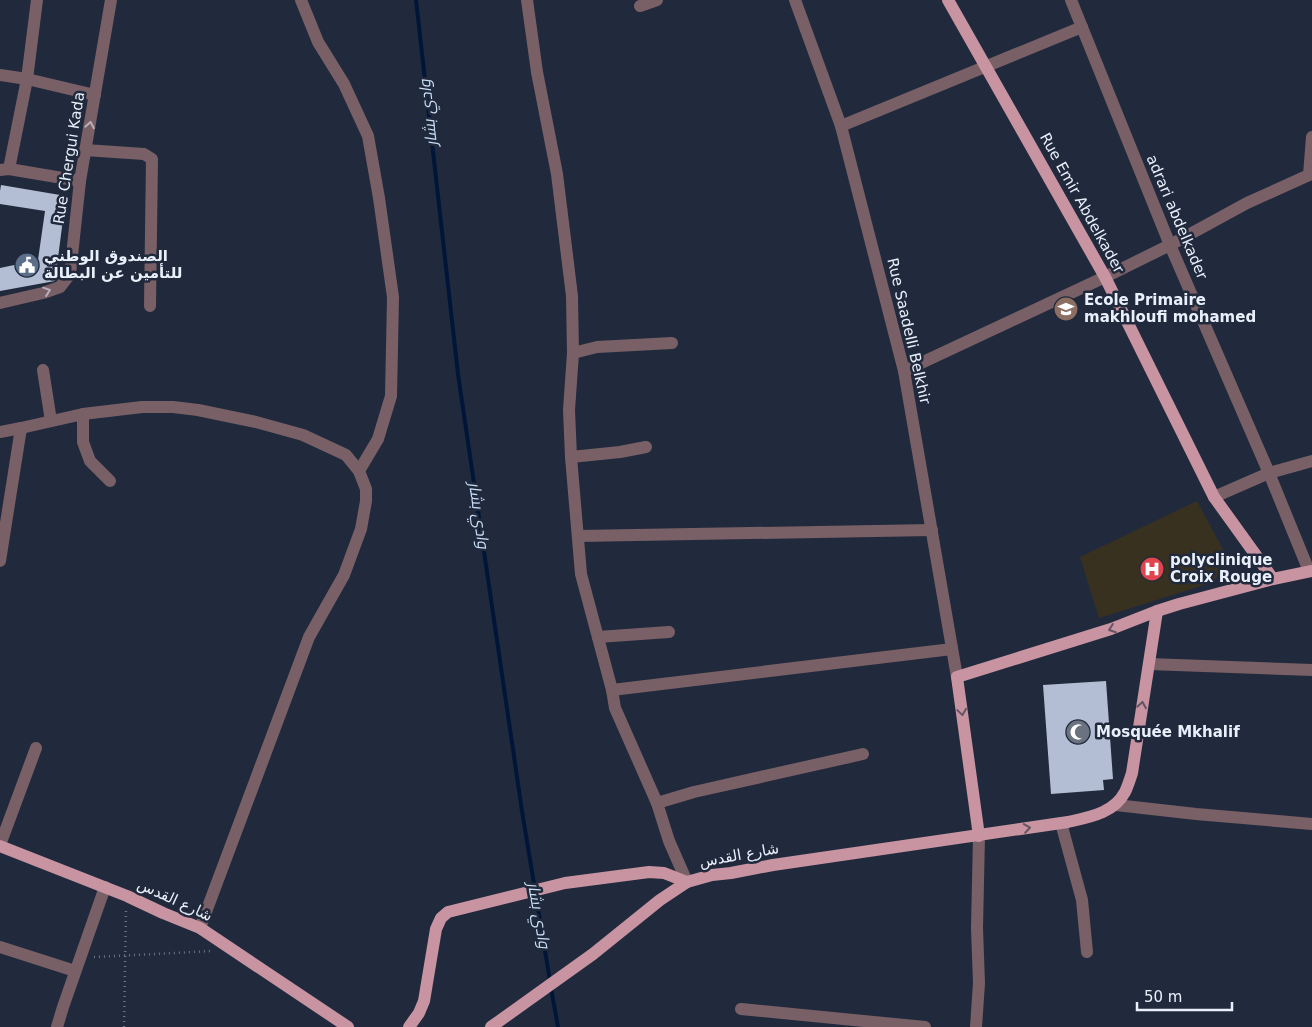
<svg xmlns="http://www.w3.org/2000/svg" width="1312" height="1027" viewBox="0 0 1312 1027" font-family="'DejaVu Sans',Cairo,sans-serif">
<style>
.medical{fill:#383120}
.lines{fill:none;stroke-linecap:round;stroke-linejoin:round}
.stream{stroke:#001638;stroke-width:4}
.building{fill:#b3bed5}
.path{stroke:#6b7383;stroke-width:2.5;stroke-dasharray:1 4;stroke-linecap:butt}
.minor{stroke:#796066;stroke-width:12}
.major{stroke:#c894a1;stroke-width:12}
.oneway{stroke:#b7afb8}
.oneway2{stroke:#645464}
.labels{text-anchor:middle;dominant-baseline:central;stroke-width:5;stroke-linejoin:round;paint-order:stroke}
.street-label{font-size:15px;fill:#e9f0fc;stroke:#212a3c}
.poi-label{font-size:15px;font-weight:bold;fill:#e9f0fc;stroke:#212a3c;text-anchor:start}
.water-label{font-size:16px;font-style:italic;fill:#cadff8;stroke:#212a3c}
</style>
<rect width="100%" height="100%" fill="#212a3c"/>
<polygon class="medical" points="1197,501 1227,557 1214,582 1099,618 1080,557"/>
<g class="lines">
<g class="stream">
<polyline points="416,0 458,374 522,811 550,981"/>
<polyline points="551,988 558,1027"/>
</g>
</g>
<g class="building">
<polygon points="1,185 66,196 55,281 0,291 0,268 38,260 45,211 0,204 0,191"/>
<polygon points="1106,681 1113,779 1103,780 1104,790 1051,794 1043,685"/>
</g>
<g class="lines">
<g class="path">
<polyline points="94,957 212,951"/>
<polyline points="124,1027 126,909"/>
</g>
<g class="minor">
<polyline points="301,0 318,42 344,84 368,136 379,198 393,297 391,396 378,439 359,471"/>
<polyline points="527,0 537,72 557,174 572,296 573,353 569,410 571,457 581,574 612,690 615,708 657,803 669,841 687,882"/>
<polyline points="795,0 841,126 904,371 957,677"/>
<polyline points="1071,0 1170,245 1269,473 1214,497"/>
<polyline points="640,6 657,0"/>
<polyline points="0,75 27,79 95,95"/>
<polyline points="841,126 1082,27"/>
<polyline points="85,150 144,154 152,159 150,306"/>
<polyline points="9,169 27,79 37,0"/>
<polyline points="0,170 9,169 80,181"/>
<polyline points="0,303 43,293 60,287 70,274 80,181 111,0"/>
<polyline points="573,353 597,347 672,343"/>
<polyline points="43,370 51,421"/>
<polyline points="904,371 1105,277 1170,245 1247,203 1309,175 1312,137"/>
<polyline points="83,414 83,442 90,461 110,481"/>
<polyline points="0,432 21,428 83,414 142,407 173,407 198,410 256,422 303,435 346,455 359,471 366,489 366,501 361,529 344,575 309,637 200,928"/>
<polyline points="571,457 620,452 646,447"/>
<polyline points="578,536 932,530"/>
<polyline points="0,561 21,428"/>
<polyline points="1309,571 1269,473 1312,461"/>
<polyline points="598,637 669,632"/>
<polyline points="1149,664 1312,670"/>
<polyline points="612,690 952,649"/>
<polyline points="657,803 694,792 863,754"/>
<polyline points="1116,805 1196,814 1312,824"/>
<polyline points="1061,823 1082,900 1087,952"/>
<polyline points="0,845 36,748"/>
<polyline points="0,947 75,971"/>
<polyline points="741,1009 925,1027"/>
<polyline points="57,1027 63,1007 105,887"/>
<polyline points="976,1027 979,983 977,928 979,836"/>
</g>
<g class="major">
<polyline points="948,0 1105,277 1214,497 1273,579"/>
<polyline points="979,836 957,677 1111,629 1157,611 1179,604 1273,579 1312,571"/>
<polyline points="0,846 127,896 163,913 200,928 348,1027"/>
<polyline points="409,1027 419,1013 424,1001 436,929 441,918 448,912 565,883 649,872 664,873 687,882"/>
<path d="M491,1027L593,954L660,900L687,882L712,875L731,873L773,865L1068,822C1090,817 1114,813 1125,792C1128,786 1130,779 1132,773L1157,611"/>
</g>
</g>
<defs><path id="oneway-chevron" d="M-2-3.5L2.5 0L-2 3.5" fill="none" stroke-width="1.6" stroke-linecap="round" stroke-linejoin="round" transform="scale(1.25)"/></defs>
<g class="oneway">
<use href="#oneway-chevron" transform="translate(90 125) rotate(-80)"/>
<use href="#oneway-chevron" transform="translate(47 291) rotate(-19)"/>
</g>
<g class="oneway2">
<use href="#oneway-chevron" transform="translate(1112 629) rotate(160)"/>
<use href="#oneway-chevron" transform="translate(1142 705) rotate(-81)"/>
<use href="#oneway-chevron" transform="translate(962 712) rotate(82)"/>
<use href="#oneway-chevron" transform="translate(1027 828) rotate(-9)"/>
</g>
<defs>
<symbol id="civic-disc" viewBox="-11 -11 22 22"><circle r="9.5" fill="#5c6f8a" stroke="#212a3c"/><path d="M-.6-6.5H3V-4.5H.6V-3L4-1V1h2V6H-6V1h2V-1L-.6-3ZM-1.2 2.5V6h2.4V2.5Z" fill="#fff"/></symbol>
<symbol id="school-disc" viewBox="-11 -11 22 22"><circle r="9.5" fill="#8d6e63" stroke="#212a3c"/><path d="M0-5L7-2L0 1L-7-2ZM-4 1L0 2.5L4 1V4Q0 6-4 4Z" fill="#fff"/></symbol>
<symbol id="hospital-disc" viewBox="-11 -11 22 22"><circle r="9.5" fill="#e0444e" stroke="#212a3c"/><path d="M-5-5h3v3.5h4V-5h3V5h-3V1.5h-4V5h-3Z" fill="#fff"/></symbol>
<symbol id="mosque-disc" viewBox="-11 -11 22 22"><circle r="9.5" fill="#6b7280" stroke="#212a3c"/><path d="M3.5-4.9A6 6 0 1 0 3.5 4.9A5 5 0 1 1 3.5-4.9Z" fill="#fff"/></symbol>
</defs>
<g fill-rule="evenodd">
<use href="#civic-disc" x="13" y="251" width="28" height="28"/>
<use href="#school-disc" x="1052" y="295" width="28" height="28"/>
<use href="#hospital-disc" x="1138" y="555" width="28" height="28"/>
<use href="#mosque-disc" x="1064" y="718" width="28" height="28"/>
</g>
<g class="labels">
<g class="street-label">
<text transform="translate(69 158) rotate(-81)">Rue Chergui Kada</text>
<text transform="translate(1082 203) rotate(61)">Rue Emir Abdelkader</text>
<text transform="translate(1177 217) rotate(67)">adrari abdelkader</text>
<text transform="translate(909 331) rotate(77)">Rue Saadelli Belkhir</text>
<text transform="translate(739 855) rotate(-10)">شارع القدس</text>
<text transform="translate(175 900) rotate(25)">شارع القدس</text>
</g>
<g class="poi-label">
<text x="44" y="256">الصندوق الوطني<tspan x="44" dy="17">للتأمين عن البطالة</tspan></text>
<text x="1084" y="300">Ecole Primaire<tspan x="1084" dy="17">makhloufi mohamed</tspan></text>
<text x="1170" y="560">polyclinique<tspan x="1170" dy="17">Croix Rouge</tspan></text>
<text x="1096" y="732">Mosquée Mkhalif</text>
</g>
<g class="water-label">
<text transform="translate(428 113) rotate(-96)">وادي بشار</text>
<text transform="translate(479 515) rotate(82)">وادي بشار</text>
<text transform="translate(539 915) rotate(80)">وادي بشار</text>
</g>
</g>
<path d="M1137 1002v8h95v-8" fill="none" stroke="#e9f0fc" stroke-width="2.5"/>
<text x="1144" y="1002" font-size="15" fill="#e9f0fc" stroke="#212a3c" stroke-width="4" paint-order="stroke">50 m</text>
</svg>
